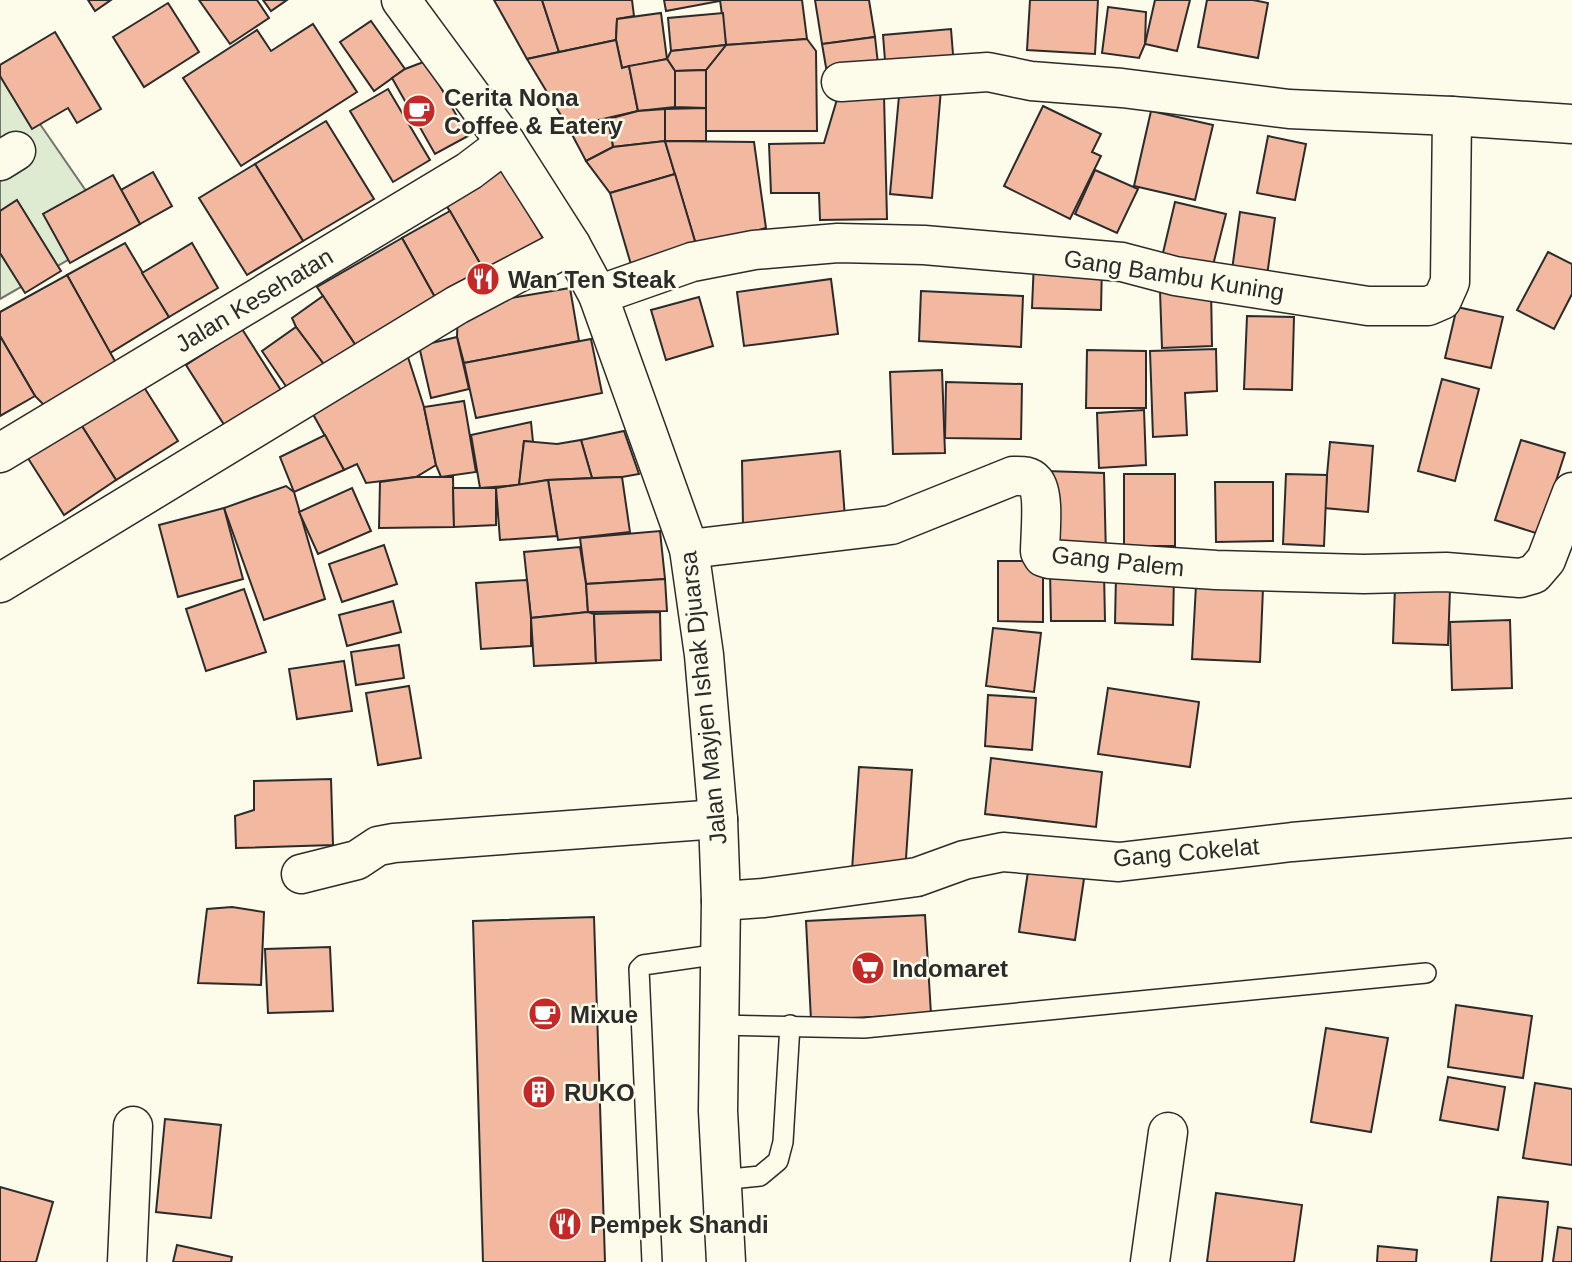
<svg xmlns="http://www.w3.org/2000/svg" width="1572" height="1262" viewBox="0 0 1572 1262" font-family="Arial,sans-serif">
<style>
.green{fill:#deebd1;stroke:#74746e;stroke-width:2}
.building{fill:#f2b8a0;stroke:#2b2b2b;stroke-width:2}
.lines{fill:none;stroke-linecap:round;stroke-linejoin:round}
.lane-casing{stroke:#2b2b2b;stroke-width:22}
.street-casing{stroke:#2b2b2b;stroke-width:41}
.primary-casing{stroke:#2b2b2b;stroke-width:41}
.lane{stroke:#fdfbea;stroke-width:19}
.street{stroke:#fdfbea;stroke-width:38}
.primary{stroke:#fdfbea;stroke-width:38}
.labels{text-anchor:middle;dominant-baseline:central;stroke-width:5;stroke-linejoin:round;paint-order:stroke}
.poi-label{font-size:24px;font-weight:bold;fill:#2b2b2b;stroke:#fdfbea;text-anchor:start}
.street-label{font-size:24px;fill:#2b2b2b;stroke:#fdfbea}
</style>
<rect width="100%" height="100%" fill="#fdfbea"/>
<polygon class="green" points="0,66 115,233 0,299"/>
<g class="building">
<polygon points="88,0 111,0 95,11"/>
<polygon points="199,0 257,0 269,18 230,44"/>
<polygon points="263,0 287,0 271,11"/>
<polygon points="494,0 542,0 559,52 527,59"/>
<polygon points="542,0 632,0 634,16 617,19 616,40 559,52"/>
<polygon points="664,0 720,0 720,1 666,11"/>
<polygon points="720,0 802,0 807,39 726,45"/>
<polygon points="815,0 869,0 875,37 822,44"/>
<polygon points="1030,0 1098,0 1095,54 1027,50"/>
<polygon points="1155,0 1190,0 1177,51 1145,44"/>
<polygon points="1207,0 1253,0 1268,3 1258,58 1198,47"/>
<polygon points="168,3 199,52 144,87 113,37"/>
<polygon points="1108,7 1146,12 1145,44 1139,58 1102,53"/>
<polygon points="661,13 667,59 622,68 616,40 617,19"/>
<polygon points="723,13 726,45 671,51 668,18"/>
<polygon points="371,21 405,69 374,91 340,42"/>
<polygon points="313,24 357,92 241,166 183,78 257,30 271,51"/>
<polygon points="951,29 954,67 886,73 883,35"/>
<polygon points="55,32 101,109 77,123 68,108 32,129 0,76 0,65"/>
<polygon points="875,37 879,73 828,79 822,44"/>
<polygon points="807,39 816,51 817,131 706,131 706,70 726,45"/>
<polygon points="616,40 622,68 629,66 638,111 568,127 527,59"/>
<polygon points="726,45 706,70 675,71 667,59 671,51"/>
<polygon points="667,59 675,71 675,107 638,111 629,66"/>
<polygon points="426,61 468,136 435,154 392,78 405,69"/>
<polygon points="706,70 706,108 675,107 675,71"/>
<polygon points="900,85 941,89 932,198 890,194"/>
<polygon points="388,89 430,160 393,182 350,111"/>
<polygon points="884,95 887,219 820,220 819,193 771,193 769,144 824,143 838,96"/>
<polygon points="1043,106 1101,134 1092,152 1101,156 1070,219 1004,186"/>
<polygon points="706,108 706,141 665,141 665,109"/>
<polygon points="665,109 665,141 613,147 608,119 638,111"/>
<polygon points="1151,111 1213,125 1195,200 1134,186"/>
<polygon points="608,119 613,147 586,161 568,127"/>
<polygon points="326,121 374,199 303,241 255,164"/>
<polygon points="1268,136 1306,144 1295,200 1257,193"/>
<polygon points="665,141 675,174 610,193 586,161 613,147"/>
<polygon points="665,141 754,142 766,228 697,248"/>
<polygon points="255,164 303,241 247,275 199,198"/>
<polygon points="503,170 547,245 489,279 445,203"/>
<polygon points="1095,170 1138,189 1117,233 1075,214"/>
<polygon points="153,172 172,206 140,224 121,190"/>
<polygon points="675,174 697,248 632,268 610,193"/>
<polygon points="113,175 140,224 70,263 43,214"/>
<polygon points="17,200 61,271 25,293 0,253 0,211"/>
<polygon points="1175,202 1226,214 1212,269 1162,257"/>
<polygon points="450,211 489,279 442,310 402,238"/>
<polygon points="1240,212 1275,218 1266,283 1231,277"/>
<polygon points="402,238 442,310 364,358 317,287"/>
<polygon points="125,243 169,317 110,353 67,275"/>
<polygon points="192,243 218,288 169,317 142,273"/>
<polygon points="1548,252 1572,264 1572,294 1554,329 1517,310"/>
<polygon points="1034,261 1102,263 1101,310 1032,308"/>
<polygon points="67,275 116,363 44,405 35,396 0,336 0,312"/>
<polygon points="831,279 838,334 744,346 737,292"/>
<polygon points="570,288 579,341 464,363 457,337 458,307"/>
<polygon points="1211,288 1212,346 1162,348 1160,291"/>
<polygon points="921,291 1023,296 1021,347 919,341"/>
<polygon points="323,296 364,358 334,378 296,327 292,318"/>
<polygon points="699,297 713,346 666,360 651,310"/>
<polygon points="1457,307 1503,317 1491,368 1445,358"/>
<polygon points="1247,316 1294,317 1292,390 1244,389"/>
<polygon points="296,327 334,378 296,401 262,351"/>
<polygon points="242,329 286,398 230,434 186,365"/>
<polygon points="0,336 35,396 0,416"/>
<polygon points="457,337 469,389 431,398 419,346"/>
<polygon points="591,339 602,393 476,418 464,363"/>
<polygon points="1216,349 1217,391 1185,393 1187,435 1153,437 1150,351"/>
<polygon points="1087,350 1146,351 1146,408 1086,408"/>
<polygon points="406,351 424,407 436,465 416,477 366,483 357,464 344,470 309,407"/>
<polygon points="942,370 945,453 893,454 890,372"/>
<polygon points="1442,379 1479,389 1455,481 1418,471"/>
<polygon points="946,382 1022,384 1021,439 945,438"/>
<polygon points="142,384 178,441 116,480 80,423"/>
<polygon points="464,401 476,472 441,477 436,465 424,407"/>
<polygon points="1144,410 1146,465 1099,468 1097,413"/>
<polygon points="531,422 533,442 524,441 519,485 480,488 471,435"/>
<polygon points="80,423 116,480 64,515 24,452"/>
<polygon points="624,431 639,474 622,477 592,478 581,440"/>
<polygon points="325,435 344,470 294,492 280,457"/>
<polygon points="581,440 592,478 548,480 519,485 524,441 557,444"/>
<polygon points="1521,440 1565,453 1539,534 1495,520"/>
<polygon points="1330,442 1373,446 1368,512 1324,508"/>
<polygon points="840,451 845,518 743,528 742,461"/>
<polygon points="1047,471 1104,473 1106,556 1047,553"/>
<rect x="1124" y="474" width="51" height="72"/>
<polygon points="1286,474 1327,475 1324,546 1283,544"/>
<polygon points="416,477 453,477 454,527 379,528 380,482"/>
<polygon points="622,477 630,532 558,540 548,480"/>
<polygon points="548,480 557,536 500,540 496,488"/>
<polygon points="1215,482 1273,482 1273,541 1216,542"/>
<polygon points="286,486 294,492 325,599 264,620 224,508"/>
<polygon points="352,488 371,531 318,554 299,512"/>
<polygon points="453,488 496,488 496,525 454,527"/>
<polygon points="224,508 243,579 178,597 159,525"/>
<polygon points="660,531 665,579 586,584 580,538"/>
<polygon points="384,545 397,584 342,602 329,564"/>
<polygon points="580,547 586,584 588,612 531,618 524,552"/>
<polygon points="998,561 1043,561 1043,622 998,621"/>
<polygon points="1050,571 1104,572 1105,621 1051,621"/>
<polygon points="1116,575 1174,576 1173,625 1115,623"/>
<polygon points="665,579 667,611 588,612 586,584"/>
<polygon points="527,580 531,618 531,646 481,649 476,583"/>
<polygon points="1196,585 1263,588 1260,662 1192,659"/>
<polygon points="1395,587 1450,590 1448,645 1393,643"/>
<polygon points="244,589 266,652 206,671 186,609"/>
<polygon points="393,601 401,632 347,646 339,615"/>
<polygon points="588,612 594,614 596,663 534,666 531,618"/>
<polygon points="660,612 661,660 596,663 594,614"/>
<polygon points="1510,620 1512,688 1452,690 1450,622"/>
<polygon points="993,628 1041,633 1034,692 986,686"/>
<polygon points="399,645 404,678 356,685 351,652"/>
<polygon points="344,661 352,711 297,719 289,669"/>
<polygon points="409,686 421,758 378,765 366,693"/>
<polygon points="1108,688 1199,702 1190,767 1098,754"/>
<polygon points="988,695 1036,698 1032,750 985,746"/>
<polygon points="991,758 1102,772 1096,827 985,814"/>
<polygon points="859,767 912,770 905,873 852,870"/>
<polygon points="331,779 333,845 236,848 235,816 254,810 254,781"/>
<polygon points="1030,858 1086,865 1075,940 1019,932"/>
<polygon points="232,907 264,912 261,985 198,983 207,909"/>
<polygon points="925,915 931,1014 811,1020 806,921"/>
<polygon points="594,917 605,1262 483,1262 473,921"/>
<polygon points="330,947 333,1011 268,1013 265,949"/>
<polygon points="1456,1005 1532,1016 1523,1078 1448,1067"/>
<polygon points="1326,1028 1388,1038 1371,1132 1311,1122"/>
<polygon points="1448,1077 1505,1087 1498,1130 1440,1120"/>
<polygon points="1535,1083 1572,1089 1572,1165 1523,1158"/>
<polygon points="165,1119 221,1125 211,1218 156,1212"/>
<polygon points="0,1187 53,1202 36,1262 0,1262"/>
<polygon points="1216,1193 1302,1205 1294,1262 1207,1262"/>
<polygon points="1498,1197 1548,1202 1542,1262 1491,1262"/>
<polygon points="1558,1227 1572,1229 1572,1262 1553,1262"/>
<polygon points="177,1245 232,1257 231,1262 173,1262"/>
<polygon points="1378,1246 1417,1250 1416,1262 1377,1262"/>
</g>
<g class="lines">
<defs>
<g id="lane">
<polyline points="719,1025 864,1028 1426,973"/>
<polyline points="721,1180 760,1176 778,1161 783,1142 790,1025"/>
<polyline points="652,1262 639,969 643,965 720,954"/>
</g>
<g id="street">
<polyline points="841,82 988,72 1031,81 1122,88 1289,109 1452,116 1572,124"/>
<polyline points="0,161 16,151"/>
<polyline points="598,295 692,262 754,250 838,243 924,245 1122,262 1175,276 1368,306 1428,306 1442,300 1450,282 1452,116"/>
<polyline points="0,453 469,171 506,143"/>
<path d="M689,549L891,525L1013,476C1021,476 1029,475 1035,482C1045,494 1040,535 1040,552L1043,557L1049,559L1216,570L1364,574L1446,572L1520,578L1534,574L1546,560L1572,492"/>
<polyline points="0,583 457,305 571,245"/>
<polyline points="301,874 357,860 378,846 394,843 718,819"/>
<polyline points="721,901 764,898 917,877 964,860 1003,852 1119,862 1292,842 1572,818"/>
<polyline points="127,1262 133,1126"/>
<polyline points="1150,1262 1168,1132"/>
</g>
<polyline id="primary" points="401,0 506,143 571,245 598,295 689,549 704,655 718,819 721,901 718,1111 726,1262"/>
</defs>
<use href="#lane" class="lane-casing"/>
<use href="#street" class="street-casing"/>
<use href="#primary" class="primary-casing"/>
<use href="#lane" class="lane"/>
<use href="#street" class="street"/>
<use href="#primary" class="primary"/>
</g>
<defs>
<symbol id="cafe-disc" viewBox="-11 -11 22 22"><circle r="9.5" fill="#c62828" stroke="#fdfbea"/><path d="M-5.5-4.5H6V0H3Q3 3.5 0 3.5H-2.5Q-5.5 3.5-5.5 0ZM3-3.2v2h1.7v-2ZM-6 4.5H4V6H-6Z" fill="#fff"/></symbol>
<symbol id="restaurant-disc" viewBox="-11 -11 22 22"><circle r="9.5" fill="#c62828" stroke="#fdfbea"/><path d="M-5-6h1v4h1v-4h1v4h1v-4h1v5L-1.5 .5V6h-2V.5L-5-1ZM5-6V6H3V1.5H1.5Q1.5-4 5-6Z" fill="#fff"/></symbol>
<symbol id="supermarket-disc" viewBox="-11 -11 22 22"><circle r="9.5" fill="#c62828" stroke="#fdfbea"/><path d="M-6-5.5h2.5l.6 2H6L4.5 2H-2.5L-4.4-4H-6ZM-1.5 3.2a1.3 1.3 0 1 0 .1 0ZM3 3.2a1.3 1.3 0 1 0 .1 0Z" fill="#fff"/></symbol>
<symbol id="building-disc" viewBox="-11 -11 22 22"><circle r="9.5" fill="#c62828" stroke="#fdfbea"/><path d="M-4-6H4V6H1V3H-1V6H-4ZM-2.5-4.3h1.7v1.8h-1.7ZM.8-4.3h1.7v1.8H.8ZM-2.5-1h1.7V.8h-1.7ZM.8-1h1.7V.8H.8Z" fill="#fff"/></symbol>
</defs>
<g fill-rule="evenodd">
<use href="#cafe-disc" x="400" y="92" width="38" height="38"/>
<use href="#restaurant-disc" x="464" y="260" width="38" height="38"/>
<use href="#supermarket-disc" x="849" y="949" width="38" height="38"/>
<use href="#cafe-disc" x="526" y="995" width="38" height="38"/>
<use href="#building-disc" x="520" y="1073" width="38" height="38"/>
<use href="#restaurant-disc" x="546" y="1205" width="38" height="38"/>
</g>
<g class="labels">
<g class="poi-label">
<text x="444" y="97">Cerita Nona<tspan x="444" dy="28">Coffee &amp; Eatery</tspan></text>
<text x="508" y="279">Wan Ten Steak</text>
<text x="892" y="968">Indomaret</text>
<text x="570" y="1014">Mixue</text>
<text x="564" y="1092">RUKO</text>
<text x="590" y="1224">Pempek Shandi</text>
</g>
<g class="street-label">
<text transform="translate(1174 275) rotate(9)">Gang Bambu Kuning</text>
<text transform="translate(254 300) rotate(-31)">Jalan Kesehatan</text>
<text transform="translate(1118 561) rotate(6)">Gang Palem</text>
<text transform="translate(703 698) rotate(-96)">Jalan Mayjen Ishak Djuarsa</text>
<text transform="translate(1186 852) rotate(-5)">Gang Cokelat</text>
</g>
</g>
</svg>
